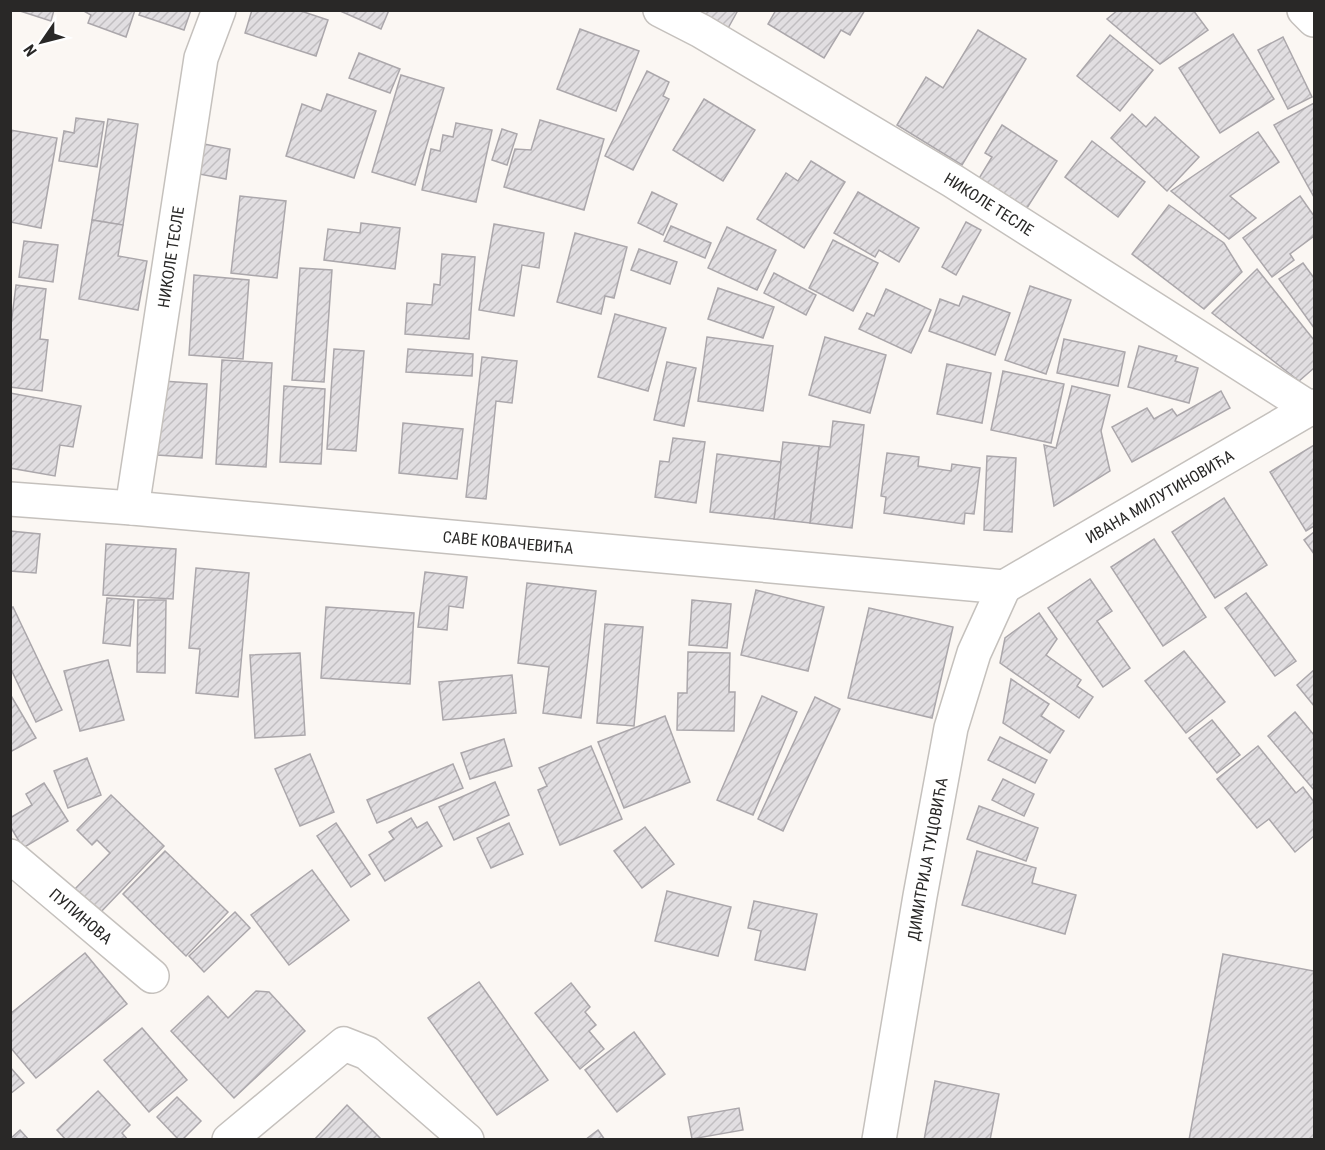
<svg xmlns="http://www.w3.org/2000/svg" width="1325" height="1150" viewBox="0 0 1325 1150" font-family="'Roboto Condensed',sans-serif">
<style>
.building{fill:url(#building-hatch);stroke:#aba7ab;stroke-width:1.5}
.lines{fill:none;stroke-linecap:round;stroke-linejoin:round}
.minor-casing{stroke:#c5c1bd;stroke-width:36}
.minor{stroke:#fff;stroke-width:33}
.labels{text-anchor:middle;dominant-baseline:central;stroke-width:5;stroke-linejoin:round;paint-order:stroke}
.street-label{font-size:16px;fill:#292827;stroke:#fff}
</style>
<defs>
<pattern id="building-hatch" width="6" height="6" patternUnits="userSpaceOnUse" patternTransform="scale(1.5)"><rect width="6" height="6" fill="#e1dee1"/><path d="M-1 1l2-2M0 6l6-6M5 7l2-2" fill="none" stroke="#c1bec1"/></pattern>
</defs>
<rect width="100%" height="100%" fill="#fbf7f3"/>
<g class="building">
<polygon points="17,10 54,10 51,21"/>
<polygon points="82,10 135,10 126,37 88,23 91,15"/>
<polygon points="141,10 191,10 184,30 139,15"/>
<polygon points="252,10 298,10 328,20 316,56 245,33"/>
<polygon points="338,10 389,10 381,29"/>
<polygon points="693,10 735,10 737,12 727,30"/>
<polygon points="776,10 865,10 850,35 841,30 824,58 768,24"/>
<polygon points="1118,10 1193,10 1208,30 1160,64 1107,19"/>
<polygon points="580,29 639,51 616,111 557,89"/>
<polygon points="978,30 1026,59 962,165 897,125 926,77 943,88"/>
<polygon points="1233,34 1274,99 1220,133 1179,68"/>
<polygon points="1110,35 1153,70 1120,111 1077,76"/>
<polygon points="1283,37 1312,97 1288,109 1258,50"/>
<polygon points="359,53 400,69 390,93 349,78"/>
<polygon points="647,71 669,82 663,96 669,99 633,170 605,156"/>
<polygon points="401,75 444,88 415,185 372,172"/>
<polygon points="327,94 376,111 354,178 286,156 302,104 321,111"/>
<polygon points="704,99 755,130 723,181 673,150"/>
<polygon points="1314,103 1314,197 1274,125"/>
<polygon points="1132,114 1146,127 1155,117 1199,157 1167,191 1111,138"/>
<polygon points="76,118 104,122 97,167 59,161 64,131 74,133"/>
<polygon points="108,119 138,124 123,225 92,220"/>
<polygon points="540,120 604,139 584,210 504,187 515,149 531,150"/>
<polygon points="456,123 492,130 476,202 422,190 431,149 440,151 443,135 453,137"/>
<polygon points="1002,125 1057,161 1025,211 978,180 992,157 985,153"/>
<polygon points="502,129 517,134 507,165 492,160"/>
<polygon points="10,130 57,138 41,228 10,222"/>
<polygon points="1258,132 1279,162 1230,196 1256,218 1229,239 1171,191"/>
<polygon points="1092,141 1145,182 1118,217 1065,177"/>
<polygon points="204,144 230,149 226,179 199,174"/>
<polygon points="811,161 845,182 804,248 757,219 786,173 798,181"/>
<polygon points="652,192 677,204 663,235 638,223"/>
<polygon points="858,192 919,228 899,262 879,250 875,257 834,233"/>
<polygon points="240,196 286,201 277,278 231,273"/>
<polygon points="1300,196 1314,216 1314,236 1290,254 1294,260 1272,277 1243,238"/>
<polygon points="1169,205 1224,243 1242,272 1204,309 1132,254"/>
<polygon points="92,220 123,225 118,256 147,261 138,310 79,299"/>
<polygon points="966,222 981,230 956,275 942,267"/>
<polygon points="361,223 400,228 395,269 324,260 328,229 360,233"/>
<polygon points="494,224 544,233 539,268 522,265 514,316 479,310"/>
<polygon points="671,226 711,243 705,258 664,241"/>
<polygon points="727,227 776,250 757,290 708,268"/>
<polygon points="575,233 627,247 614,298 605,296 601,314 557,302"/>
<polygon points="833,240 878,263 853,311 809,288"/>
<polygon points="24,241 58,245 53,282 19,277"/>
<polygon points="639,249 677,262 670,284 631,270"/>
<polygon points="442,254 475,257 469,339 405,334 407,303 432,305 434,284 440,285"/>
<polygon points="1303,263 1314,278 1314,328 1279,279"/>
<polygon points="300,268 332,270 324,382 292,380"/>
<polygon points="1257,269 1314,340 1314,368 1299,381 1212,313"/>
<polygon points="774,273 816,295 806,315 764,293"/>
<polygon points="194,275 249,280 243,359 189,355"/>
<polygon points="16,285 46,289 40,339 48,340 42,391 10,387 10,333"/>
<polygon points="1030,286 1071,300 1046,374 1005,360"/>
<polygon points="718,288 774,307 763,338 708,319"/>
<polygon points="886,289 931,310 911,353 859,329 867,313 874,316"/>
<polygon points="963,296 1010,313 995,355 929,331 940,299 959,306"/>
<polygon points="615,314 666,328 648,391 598,377"/>
<polygon points="707,337 773,346 763,411 698,401"/>
<polygon points="825,337 886,355 870,413 809,395"/>
<polygon points="1064,339 1125,352 1118,386 1057,373"/>
<polygon points="1139,346 1177,356 1175,361 1198,368 1189,403 1128,387"/>
<polygon points="334,349 364,351 356,451 327,449"/>
<polygon points="408,349 473,354 472,376 406,372"/>
<polygon points="482,357 517,361 512,403 496,401 486,499 466,497"/>
<polygon points="222,360 272,363 266,467 216,464"/>
<polygon points="667,362 696,368 684,426 654,420"/>
<polygon points="947,364 991,373 982,423 937,414"/>
<polygon points="1003,371 1064,384 1051,443 991,430"/>
<polygon points="162,381 207,384 202,458 157,455"/>
<polygon points="284,386 325,389 321,464 280,462"/>
<polygon points="1072,386 1110,395 1101,431 1110,471 1054,506 1044,445 1056,448"/>
<polygon points="1221,391 1230,408 1132,462 1112,427 1147,408 1154,419 1172,409 1177,416"/>
<polygon points="10,393 81,406 73,447 60,445 55,476 10,468"/>
<polygon points="833,421 864,425 852,528 810,523 819,446 830,447"/>
<polygon points="403,423 463,429 457,479 399,473"/>
<polygon points="673,438 705,442 696,503 655,497 660,461 669,462"/>
<polygon points="783,442 819,446 810,523 774,519"/>
<polygon points="1314,445 1314,526 1306,531 1270,472"/>
<polygon points="887,453 919,457 918,466 951,471 952,464 980,468 974,514 965,513 964,524 884,513 886,497 881,496"/>
<polygon points="717,454 781,462 774,519 710,512"/>
<polygon points="987,456 1016,458 1012,532 984,530"/>
<polygon points="1224,498 1267,565 1215,598 1172,532"/>
<polygon points="10,531 40,534 36,573 10,571"/>
<polygon points="1314,532 1314,554 1304,540"/>
<polygon points="1154,539 1206,617 1163,646 1111,567"/>
<polygon points="106,544 176,549 173,599 103,595"/>
<polygon points="196,568 249,573 238,697 196,693 200,649 189,648"/>
<polygon points="425,572 467,577 463,608 449,606 447,630 418,627"/>
<polygon points="1090,579 1112,611 1097,621 1130,668 1103,687 1048,608"/>
<polygon points="527,583 596,591 581,718 543,713 549,667 518,663"/>
<polygon points="756,590 824,607 808,671 741,655"/>
<polygon points="1246,593 1296,661 1275,676 1225,608"/>
<polygon points="107,598 134,600 130,646 103,643"/>
<polygon points="138,600 166,600 165,673 137,672"/>
<polygon points="692,600 731,604 727,648 689,645"/>
<polygon points="13,607 62,710 36,722 10,667 10,608"/>
<polygon points="326,607 414,613 410,684 321,678"/>
<polygon points="869,608 953,627 932,718 848,698"/>
<polygon points="1039,613 1057,639 1046,655 1081,680 1077,686 1093,697 1079,718 1000,663 1005,638"/>
<polygon points="605,624 643,627 634,726 597,723"/>
<polygon points="1184,651 1225,702 1186,733 1145,681"/>
<polygon points="688,652 730,653 729,692 735,692 734,731 677,730 678,693 687,693"/>
<polygon points="300,653 305,735 255,738 250,655"/>
<polygon points="108,660 124,720 80,731 64,671"/>
<polygon points="1314,670 1314,706 1297,685"/>
<polygon points="512,675 516,713 443,720 439,682"/>
<polygon points="1011,679 1049,704 1041,716 1064,731 1050,753 1003,723"/>
<polygon points="10,694 36,738 10,752"/>
<polygon points="762,696 797,712 753,815 717,800"/>
<polygon points="815,697 840,709 783,831 758,819"/>
<polygon points="1295,712 1314,735 1314,790 1268,736"/>
<polygon points="665,716 690,782 624,808 598,742"/>
<polygon points="1212,720 1240,755 1217,773 1189,738"/>
<polygon points="1000,737 1047,760 1035,783 988,760"/>
<polygon points="504,739 512,766 470,779 461,753"/>
<polygon points="591,746 622,819 560,845 538,790 547,786 539,768"/>
<polygon points="1258,746 1296,793 1303,787 1314,802 1314,836 1295,852 1269,819 1257,828 1217,779"/>
<polygon points="310,754 334,812 300,826 275,769"/>
<polygon points="87,758 101,795 68,808 54,771"/>
<polygon points="453,764 463,788 377,823 367,800"/>
<polygon points="1003,779 1034,794 1024,816 992,800"/>
<polygon points="495,782 509,815 454,840 439,807"/>
<polygon points="44,783 68,821 23,848 10,826 10,818 32,805 26,794"/>
<polygon points="111,795 164,846 99,914 74,890 110,853 97,840 92,845 77,830"/>
<polygon points="979,806 1038,828 1026,861 967,839"/>
<polygon points="411,818 417,828 427,822 442,846 385,881 369,855 394,839 389,832"/>
<polygon points="336,823 370,874 351,887 317,836"/>
<polygon points="509,823 523,854 491,868 477,838"/>
<polygon points="645,827 674,864 642,888 614,851"/>
<polygon points="165,851 228,912 186,956 123,894"/>
<polygon points="977,851 1036,868 1032,883 1076,895 1065,934 962,905"/>
<polygon points="312,870 349,920 289,965 251,915"/>
<polygon points="667,891 731,907 718,956 655,941"/>
<polygon points="754,901 817,914 805,970 755,960 761,931 748,928"/>
<polygon points="235,912 250,928 204,972 189,956"/>
<polygon points="85,953 127,1004 36,1078 10,1047 10,1014"/>
<polygon points="1223,954 1314,971 1314,1140 1189,1140"/>
<polygon points="479,982 548,1080 497,1115 428,1018"/>
<polygon points="571,983 590,1007 585,1012 596,1025 589,1031 604,1049 580,1069 535,1013"/>
<polygon points="256,991 269,992 305,1031 234,1098 171,1031 208,996 228,1018"/>
<polygon points="142,1028 187,1080 149,1112 104,1060"/>
<polygon points="634,1032 665,1074 617,1112 585,1070"/>
<polygon points="10,1067 24,1083 10,1094"/>
<polygon points="935,1081 999,1094 990,1140 924,1140"/>
<polygon points="98,1091 130,1125 122,1133 128,1140 66,1140 57,1130"/>
<polygon points="177,1097 201,1121 182,1140 179,1140 157,1117"/>
<polygon points="347,1105 382,1140 314,1140"/>
<polygon points="739,1108 743,1130 692,1139 688,1117"/>
<polygon points="20,1130 29,1140 10,1140 10,1139"/>
<polygon points="598,1130 605,1140 585,1140"/>
</g>
<g class="lines">
<defs>
<g id="minor">
<path id="s1" d="M660,10L701,31L953,181L1311,409"/>
<polyline points="1304,10 1314,20"/>
<path id="s2" d="M10,499L132,508L1004,587"/>
<path id="s3" d="M132,508L201,58L219,10"/>
<path id="s4" d="M1004,587L1314,406"/>
<path id="s5" d="M10,856L152,976"/>
<polyline points="229,1140 344,1044 367,1053 467,1140"/>
<path id="s6" d="M879,1140L920,896L951,728L974,653L1004,587"/>
</g>
</defs>
<use href="#minor" class="minor-casing"/>
<use href="#minor" class="minor"/>
</g>
<g class="labels">
<g class="street-label">
<text stroke="none"><textPath href="#s1" startOffset="382">НИКОЛЕ ТЕСЛЕ</textPath></text>
<text stroke="none"><textPath href="#s3" startOffset="254">НИКОЛЕ ТЕСЛЕ</textPath></text>
<text stroke="none"><textPath href="#s4" startOffset="180">ИВАНА МИЛУТИНОВИЋА</textPath></text>
<text stroke="none"><textPath href="#s2" startOffset="500">САВЕ КОВАЧЕВИЋА</textPath></text>
<text stroke="none"><textPath href="#s6" startOffset="285">ДИМИТРИЈА ТУЦОВИЋА</textPath></text>
<text stroke="none"><textPath href="#s5" startOffset="93">ПУПИНОВА</textPath></text>
</g>
</g>
<rect width="1325" height="1150" fill="none" stroke="#292827" stroke-width="24"/>
<g transform="translate(42 42) rotate(235)" stroke="#ffffff" stroke-width="4.5" paint-order="stroke">
<path d="M0-4.5L10 22L0 15L-10 22Z" fill="#292827"/>
<text y="-9" font-size="16" font-weight="bold" text-anchor="middle" fill="#292827">N</text>
</g>
</svg>
